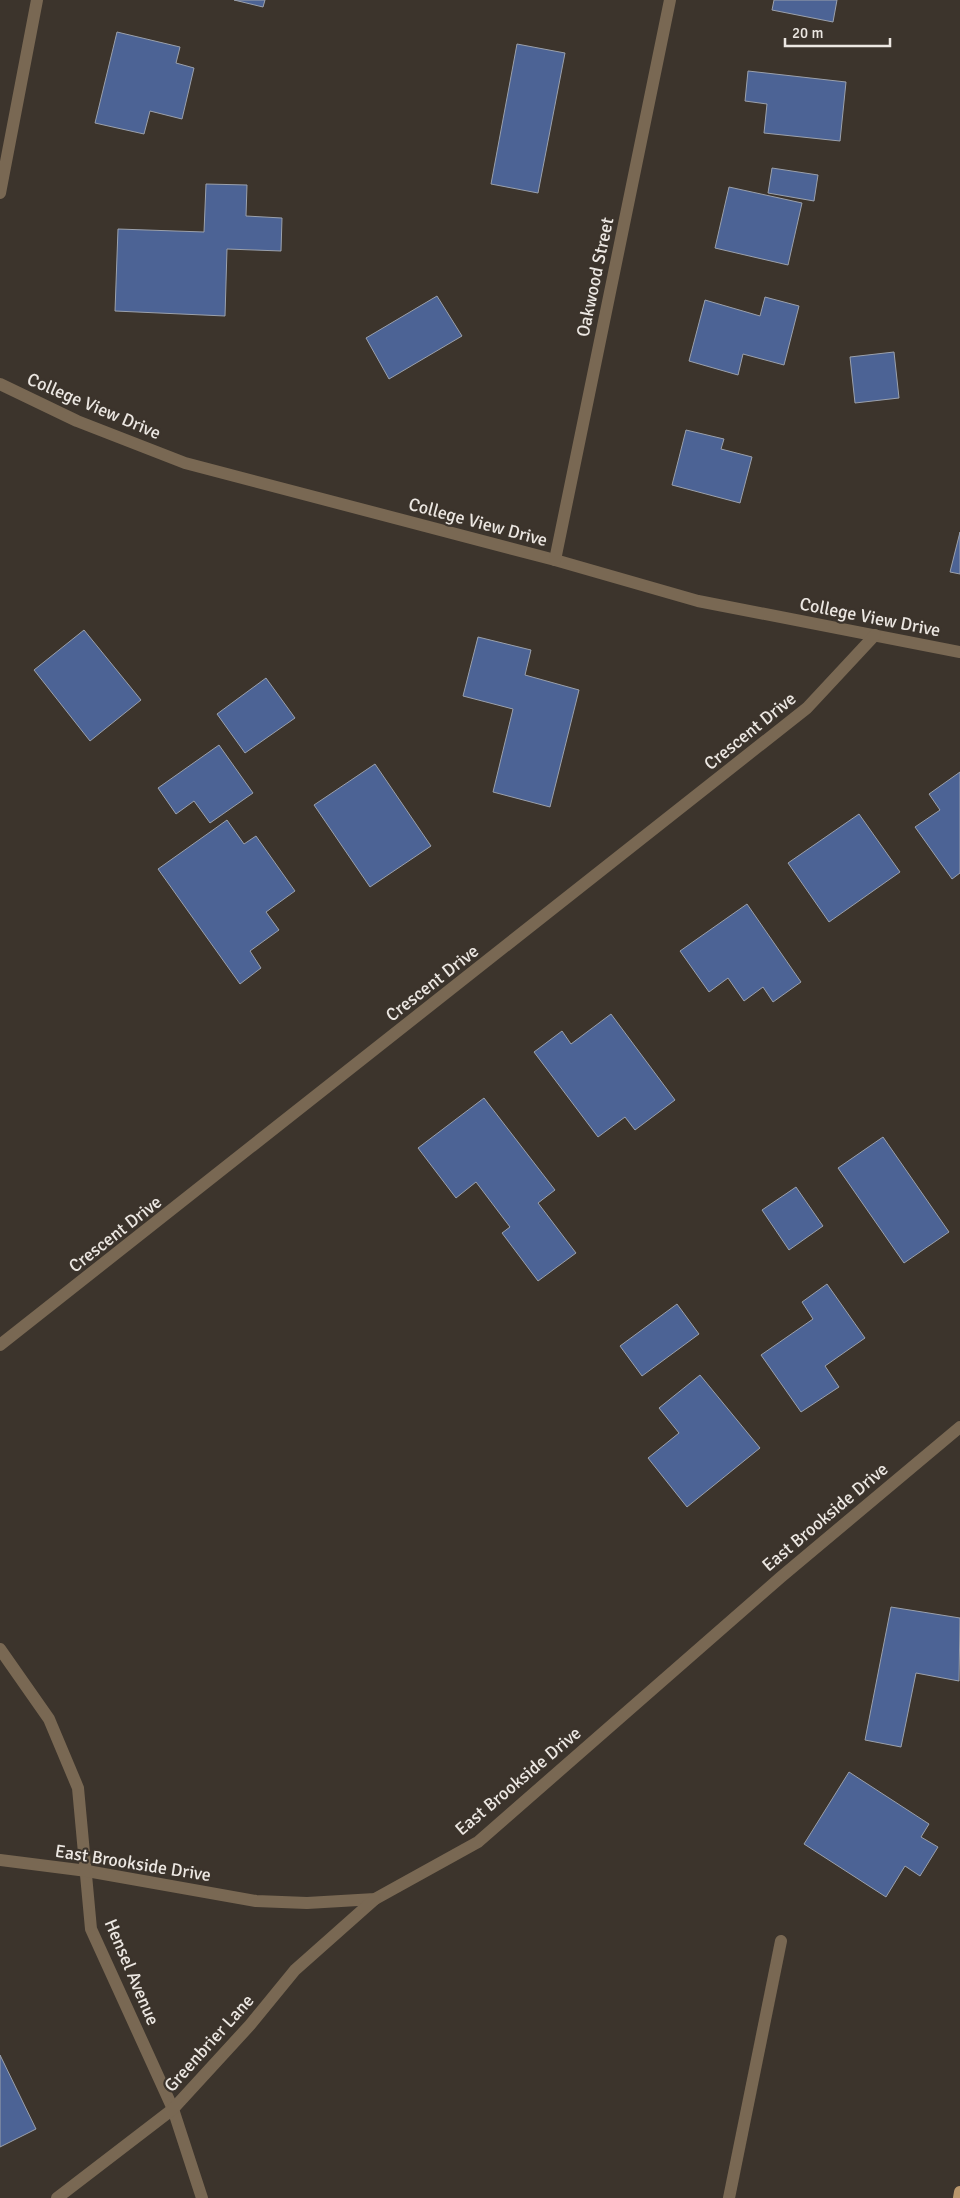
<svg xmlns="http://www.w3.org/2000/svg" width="960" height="2198" viewBox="0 0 960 2198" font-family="Signika,sans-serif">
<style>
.building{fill:#4c6395;stroke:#9ba1ac}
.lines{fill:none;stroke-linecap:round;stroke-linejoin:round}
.lane{stroke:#796853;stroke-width:12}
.street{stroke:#796853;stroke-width:12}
.primary{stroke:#ba976c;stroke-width:12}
.labels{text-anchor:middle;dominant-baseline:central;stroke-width:4.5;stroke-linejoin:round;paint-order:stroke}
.street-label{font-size:18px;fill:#ece7e2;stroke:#3c342c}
</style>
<rect width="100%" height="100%" fill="#3c342c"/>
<g class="building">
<polygon points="234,0 265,0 263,7"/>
<polygon points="774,0 837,0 833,22 772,10"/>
<polygon points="117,32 180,47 176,63 194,68 182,119 150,111 144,134 95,123"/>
<polygon points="517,44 565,53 538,193 491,184"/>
<polygon points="748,71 846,82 840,141 764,133 767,104 745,101"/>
<polygon points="772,168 818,175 814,201 768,193"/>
<polygon points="206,184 247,185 246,216 282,218 281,251 227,249 225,316 115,311 118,229 204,232"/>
<polygon points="729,187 802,203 788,265 715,248"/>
<polygon points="437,296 462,336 389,379 366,338"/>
<polygon points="765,297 799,306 784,365 743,354 738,375 689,361 705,300 760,316"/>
<polygon points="894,352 899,398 855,403 850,357"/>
<polygon points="686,430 724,439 721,449 752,457 740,503 672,485"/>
<polygon points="960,532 960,574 950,572"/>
<polygon points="84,630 141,700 90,741 34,670"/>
<polygon points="478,637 531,650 525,675 579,690 550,807 493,792 513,709 463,696"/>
<polygon points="266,678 295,718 245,753 217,714"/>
<polygon points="219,745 253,793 210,823 194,801 176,814 158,788"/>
<polygon points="375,764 431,846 370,887 314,805"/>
<polygon points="960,772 960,873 952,879 915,827 940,810 929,794"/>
<polygon points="859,814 900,872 829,922 788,863"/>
<polygon points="227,820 244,844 256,836 295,891 266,912 279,930 250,951 261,968 240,984 158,869"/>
<polygon points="747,904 801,982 773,1002 763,987 744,1001 728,978 709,992 680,951"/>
<polygon points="611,1014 675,1100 635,1130 625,1117 598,1137 534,1052 562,1031 571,1044"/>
<polygon points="484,1098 555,1190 538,1203 576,1253 538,1281 502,1233 510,1227 476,1182 456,1198 418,1148"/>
<polygon points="883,1137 949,1232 904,1263 838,1168"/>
<polygon points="796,1187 823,1226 789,1250 762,1210"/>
<polygon points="827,1284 865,1338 825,1366 839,1387 801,1412 761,1355 813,1319 802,1302"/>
<polygon points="677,1304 699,1334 642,1376 620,1346"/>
<polygon points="700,1375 760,1448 687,1507 648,1458 679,1433 659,1408"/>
<polygon points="891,1607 960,1618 959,1681 916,1673 901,1747 865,1740"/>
<polygon points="849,1772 929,1824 921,1837 938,1847 920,1876 905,1866 886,1897 804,1844"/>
<polygon points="0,2055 36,2129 0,2147"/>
</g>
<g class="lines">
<polyline class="lane" points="729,2198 781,1941"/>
<g class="street">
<polyline points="0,193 37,0"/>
<polyline points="0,384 77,421 185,463 555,560 698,601 960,652"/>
<polyline points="555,560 670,0"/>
<polyline points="0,1345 807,708 875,635"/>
<polyline points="0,1649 49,1719 78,1788 91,1929 173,2109 202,2198"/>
<polyline points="0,1860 87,1871 256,1901 307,1903 375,1899 478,1842 781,1577 960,1427"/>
<polyline points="57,2198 173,2109 250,2025 295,1970 375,1899"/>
</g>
<polyline class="primary" points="959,2198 960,2192"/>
</g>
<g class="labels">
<g class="street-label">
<text transform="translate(595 277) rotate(-78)">Oakwood Street</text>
<text transform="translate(94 406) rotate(23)">College View Drive</text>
<text transform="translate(478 522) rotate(15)">College View Drive</text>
<text transform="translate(870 617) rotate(11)">College View Drive</text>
<text transform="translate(750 731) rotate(-39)">Crescent Drive</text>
<text transform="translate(432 983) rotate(-38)">Crescent Drive</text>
<text transform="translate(115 1234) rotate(-38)">Crescent Drive</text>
<text transform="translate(825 1517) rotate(-40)">East Brookside Drive</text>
<text transform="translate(518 1781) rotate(-40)">East Brookside Drive</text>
<text transform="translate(133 1863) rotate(9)">East Brookside Drive</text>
<text transform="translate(132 1972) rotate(67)">Hensel Avenue</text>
<text transform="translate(209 2043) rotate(-48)">Greenbrier Lane</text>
</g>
</g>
<path d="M785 38v8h105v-8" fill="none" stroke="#ece7e2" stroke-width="2.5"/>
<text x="792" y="38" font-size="15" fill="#ece7e2" stroke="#3c342c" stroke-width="4" paint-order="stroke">20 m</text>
</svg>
